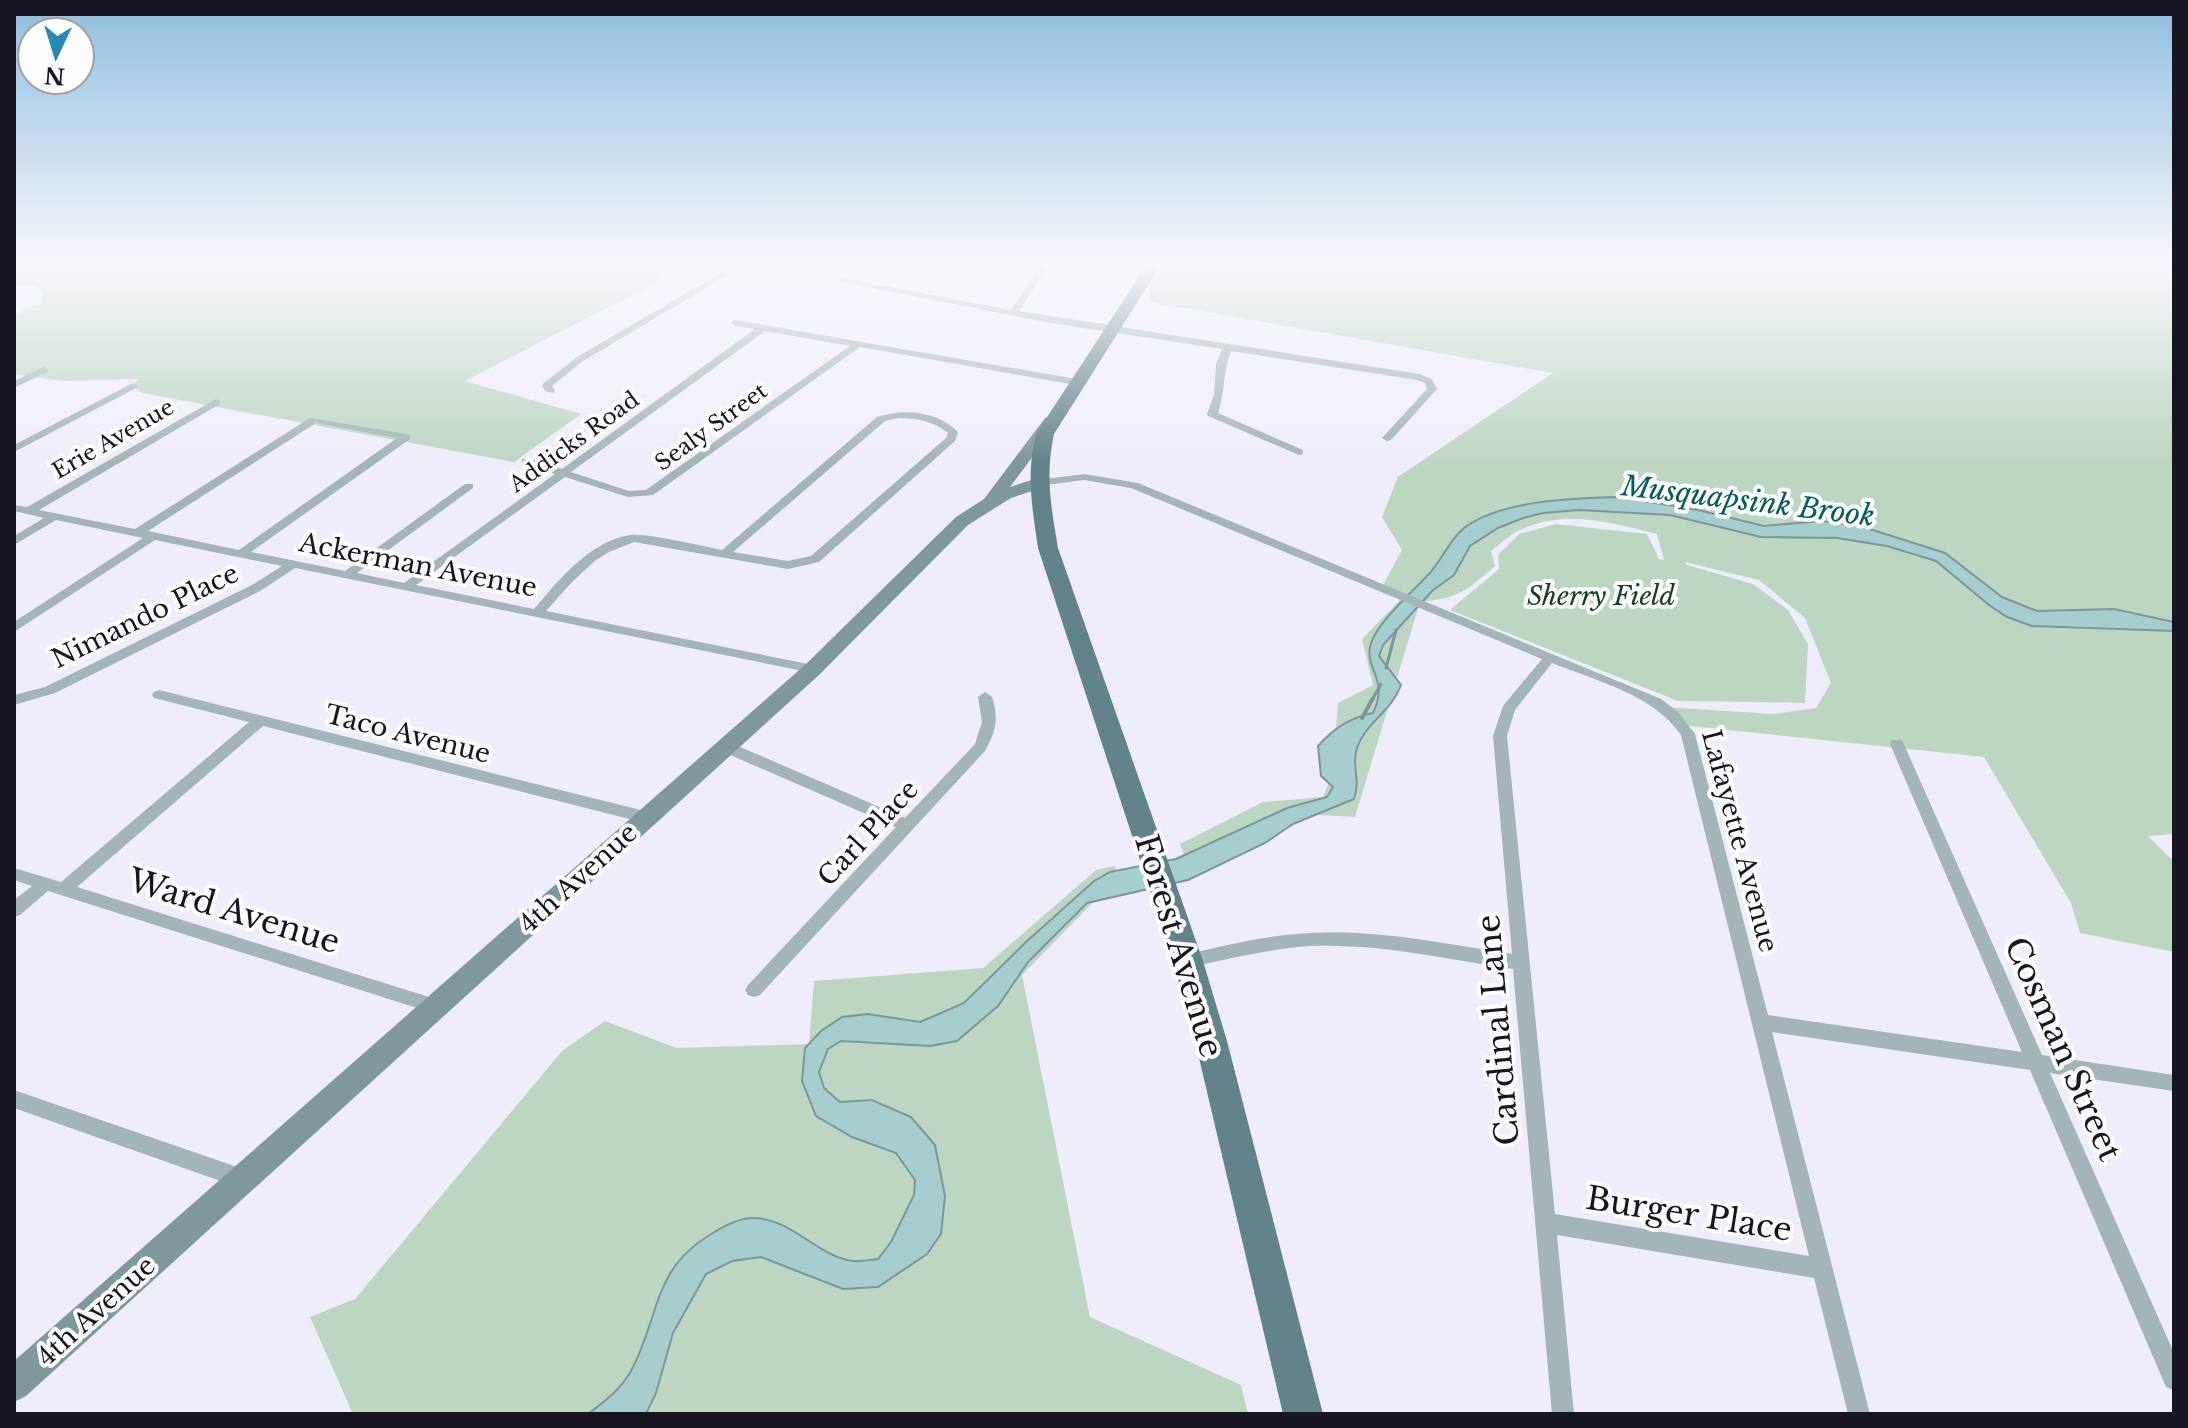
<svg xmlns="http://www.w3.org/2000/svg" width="2188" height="1428" viewBox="0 0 2188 1428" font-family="'Libre Baskerville',serif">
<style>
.green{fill:#bdd6c2}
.water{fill:#a7cecf;stroke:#7c969b;stroke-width:2}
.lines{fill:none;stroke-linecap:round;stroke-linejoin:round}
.stream-far1{stroke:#7c969b;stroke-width:3}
.stream{stroke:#7c969b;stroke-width:4}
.street{fill:#a3b5b8;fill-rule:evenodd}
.secondary{fill:#7e989d;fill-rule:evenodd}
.primary{fill:#62838a;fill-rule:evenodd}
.labels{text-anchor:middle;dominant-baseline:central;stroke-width:8;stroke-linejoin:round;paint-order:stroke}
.far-street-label{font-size:22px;fill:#171521;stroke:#fcfcfc}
.street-label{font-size:26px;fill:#171521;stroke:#fcfcfc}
.park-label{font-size:26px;font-style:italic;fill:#134123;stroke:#fcfcfc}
.water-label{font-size:28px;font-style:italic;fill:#065c5f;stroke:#fcfcfc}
.near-street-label{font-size:32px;fill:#171521;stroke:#fcfcfc}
</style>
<rect width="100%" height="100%" fill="#efedfb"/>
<g class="green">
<polygon points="14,263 686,263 647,287 465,381 581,414 514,462 142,393 133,386 138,379 63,381 14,374 14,315 41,302 43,292 36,286 14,285"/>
<path d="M1107,263H2174V834L2148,836L2174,862V952L2080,933L2071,903L1984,757L1682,725L1663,707L1774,714L1816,708L1831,683L1805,618L1759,580L1685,562L1687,565L1753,584L1788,610L1808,644L1805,703L1678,701L1450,610L1499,569L1498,555L1519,534L1556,524L1647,534L1659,559L1664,560L1657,534C1612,522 1560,508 1516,532C1507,537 1499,545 1491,551L1495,566C1467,590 1458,599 1420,602L1355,817L1304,814L1188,880L1186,860L1180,844L1263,802L1323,797L1332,774L1338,703L1373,685L1362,639L1402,598L1382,587L1402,550L1382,517L1398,477L1553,373L1150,302V271Z"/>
<polygon points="1115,866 1120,883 1112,883 1022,975 1090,1317 1241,1385 1248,1414 353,1414 310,1317 355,1299 562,1051 605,1021 677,1048 809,1044 814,981 983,968 1096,870"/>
</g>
<path class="water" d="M1620,497L1698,510L1764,526L1820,521L1857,525L1945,553L2002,597L2037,611L2114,609L2174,622V631L2032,626L2007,617L1989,605L1936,561L1887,546L1837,538L1761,537L1670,515L1579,510L1543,513L1523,518L1498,528L1470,546L1454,575L1432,591L1383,645L1379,656L1401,685C1392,711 1365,723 1357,748C1351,765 1361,779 1354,799L1293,824L1265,843L1188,880L1087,903L1028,962L998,1006L957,1041L930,1046L841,1041L828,1049L819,1072L824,1088L840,1102L872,1100L911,1117L935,1145L945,1196L941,1234L927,1254L878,1287L843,1289L761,1257L732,1261L706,1274L673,1333L656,1393L646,1414H588C605,1401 621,1389 631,1371C661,1315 651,1269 713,1233C724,1226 740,1218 753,1218C792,1218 816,1256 853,1261C861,1262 870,1260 878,1259L891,1242L914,1195L915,1180L896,1153L852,1137L816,1116L802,1081L805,1048L821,1031L842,1017L868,1014L920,1022L941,1013L964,1003L1026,942L1094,881L1110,872L1176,859L1287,808L1327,797L1333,787L1321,776L1318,746C1332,730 1351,717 1373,713C1390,678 1363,670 1371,643C1378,622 1411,593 1426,577C1441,563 1448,541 1464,528C1501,500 1574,498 1620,497Z"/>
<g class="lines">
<g class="stream-far1">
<polyline points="1386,668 1396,630"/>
<polyline points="1372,700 1381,684"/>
</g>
<polyline class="stream" points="1362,718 1373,698"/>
<g class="street">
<polygon points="738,263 748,263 583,361 552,386 555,391 554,393 545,391 542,385 544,383 577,357"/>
<path d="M983,263H1000L1038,269L1042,263H1050L1019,311L1419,374L1432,379L1437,389L1391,440L1387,441L1382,438L1427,389L1425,383L1417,380L1231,351C1223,371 1225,392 1218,413L1303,450V454L1299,455L1208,416L1207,414L1214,395L1216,364L1222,349L1051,323L838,281L842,278L1011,310L1035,274Z"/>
<path d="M735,320L1076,379L1081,382L1076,385L860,347L653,495L628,497L565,477L416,585L534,609C559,580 590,541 630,535C647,533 702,546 722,550L877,417C904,408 938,411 958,432L955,441L819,562L788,569L634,542L609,552L596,560L572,582L546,611L813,665L820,669L818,672L813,673L295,568L260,591L55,693L14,705V695L45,687L252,585L282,566L155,540L14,632V622L143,538L56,520L14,545V536L44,518L14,511V505L27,507L216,399L221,402L220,404L39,510L135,529L310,418L406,434L410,435V439L251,552L345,571L465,484H473V488L357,573L404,583L555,474L522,463V459H530L562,469L755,329L732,325V321ZM765,331L850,346L646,490L629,491L571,472ZM898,418C917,418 933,421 948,433L946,438L811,556L788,561L733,552L885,421ZM316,423L397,438L239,550L148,531Z"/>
<polygon points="44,367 49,370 47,372 14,388 14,381"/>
<polygon points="133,383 138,386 136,388 14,452 14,445"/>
<path d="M1084,474L1138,483L1661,699L1678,712L1695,734L1768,1015L2022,1052L1890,744L1892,740H1902L2042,1055L2174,1075V1091L2050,1073L2174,1353V1390L2166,1387L2030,1070L1772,1032L1870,1414H1848L1814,1278L1557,1235L1574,1414H1552L1513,969C1446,959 1378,943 1310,946C1269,949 1228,959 1188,968L1182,966L1179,961L1182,956L1188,954C1228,945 1268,935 1310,933C1377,929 1445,944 1512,954L1493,736L1503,706L1542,659L1131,488L1084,480L1038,486L1032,483L1038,480ZM1552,663C1596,681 1653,694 1681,735L1809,1256L1555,1214L1507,736L1515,710Z"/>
<polygon points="159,690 645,811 650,813 653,817 650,821 645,823 263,726 77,887 442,1001 445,1006 442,1011 436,1014 48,891 20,915 14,917 14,900 32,886 14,880 14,868 61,882 249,722 154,698 152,695 154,692"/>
<path d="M985,692L992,697C999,717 996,732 985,751L760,995L754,997L748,995L745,990L748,985L896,827L721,751L719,747L721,743H731L905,818L975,744L982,722L978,697Z"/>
<polygon points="14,1090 243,1169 250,1172 253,1179 250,1186 243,1189 14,1108"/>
</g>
<polygon class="secondary" points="1051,416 1059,421 1010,487 1038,478 1044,479 1047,483 1044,487 1011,498 968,525 820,674 26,1396 14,1402 14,1361 806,664 956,517 984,499 1045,418"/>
<path class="primary" d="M1148,263H1162L1054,434C1045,476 1051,506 1058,548L1203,961L1227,1041L1323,1414H1283L1195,1041L1173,961L1038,548C1032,506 1026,476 1036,434Z"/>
</g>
<linearGradient id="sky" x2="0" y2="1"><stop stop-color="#8ebede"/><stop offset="0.57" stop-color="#f8f7fd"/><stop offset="1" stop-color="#f8f7fd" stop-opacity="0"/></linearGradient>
<rect width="2188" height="463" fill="url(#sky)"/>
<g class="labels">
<g class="far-street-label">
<text transform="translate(711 427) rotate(-36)">Sealy Street</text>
<text transform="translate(113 439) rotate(-30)">Erie Avenue</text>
<text transform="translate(574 442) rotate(-36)">Addicks Road</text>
</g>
<g class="street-label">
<text transform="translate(418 565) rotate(11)">Ackerman Avenue</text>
<text transform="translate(145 616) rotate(-26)">Nimando Place</text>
<text transform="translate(408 734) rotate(14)">Taco Avenue</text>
<text transform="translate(868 833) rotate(-47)">Carl Place</text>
<text transform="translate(1740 841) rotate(75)">Lafayette Avenue</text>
<text transform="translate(578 878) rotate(-42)">4th Avenue</text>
<text transform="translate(96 1311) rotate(-42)">4th Avenue</text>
</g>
<g class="park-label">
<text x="1601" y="596">Sherry Field</text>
</g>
<g class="water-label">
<text transform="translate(1748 501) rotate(7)">Musquapsink Brook</text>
</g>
<g class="near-street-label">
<text transform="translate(234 911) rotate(17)">Ward Avenue</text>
<text transform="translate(1179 946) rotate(73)">Forest Avenue</text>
<text transform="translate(1498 1030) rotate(-95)">Cardinal Lane</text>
<text transform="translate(2063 1049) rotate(66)">Cosman Street</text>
<text transform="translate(1689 1214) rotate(9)">Burger Place</text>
</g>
</g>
<rect width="2188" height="1428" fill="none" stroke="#171521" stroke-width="32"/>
<g transform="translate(56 56) rotate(184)"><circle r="38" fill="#fcfcfc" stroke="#a0a0a4" stroke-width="2"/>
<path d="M0-6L14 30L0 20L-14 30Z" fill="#248bb4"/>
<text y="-12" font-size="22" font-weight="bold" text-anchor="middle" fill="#171521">N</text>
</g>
</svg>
